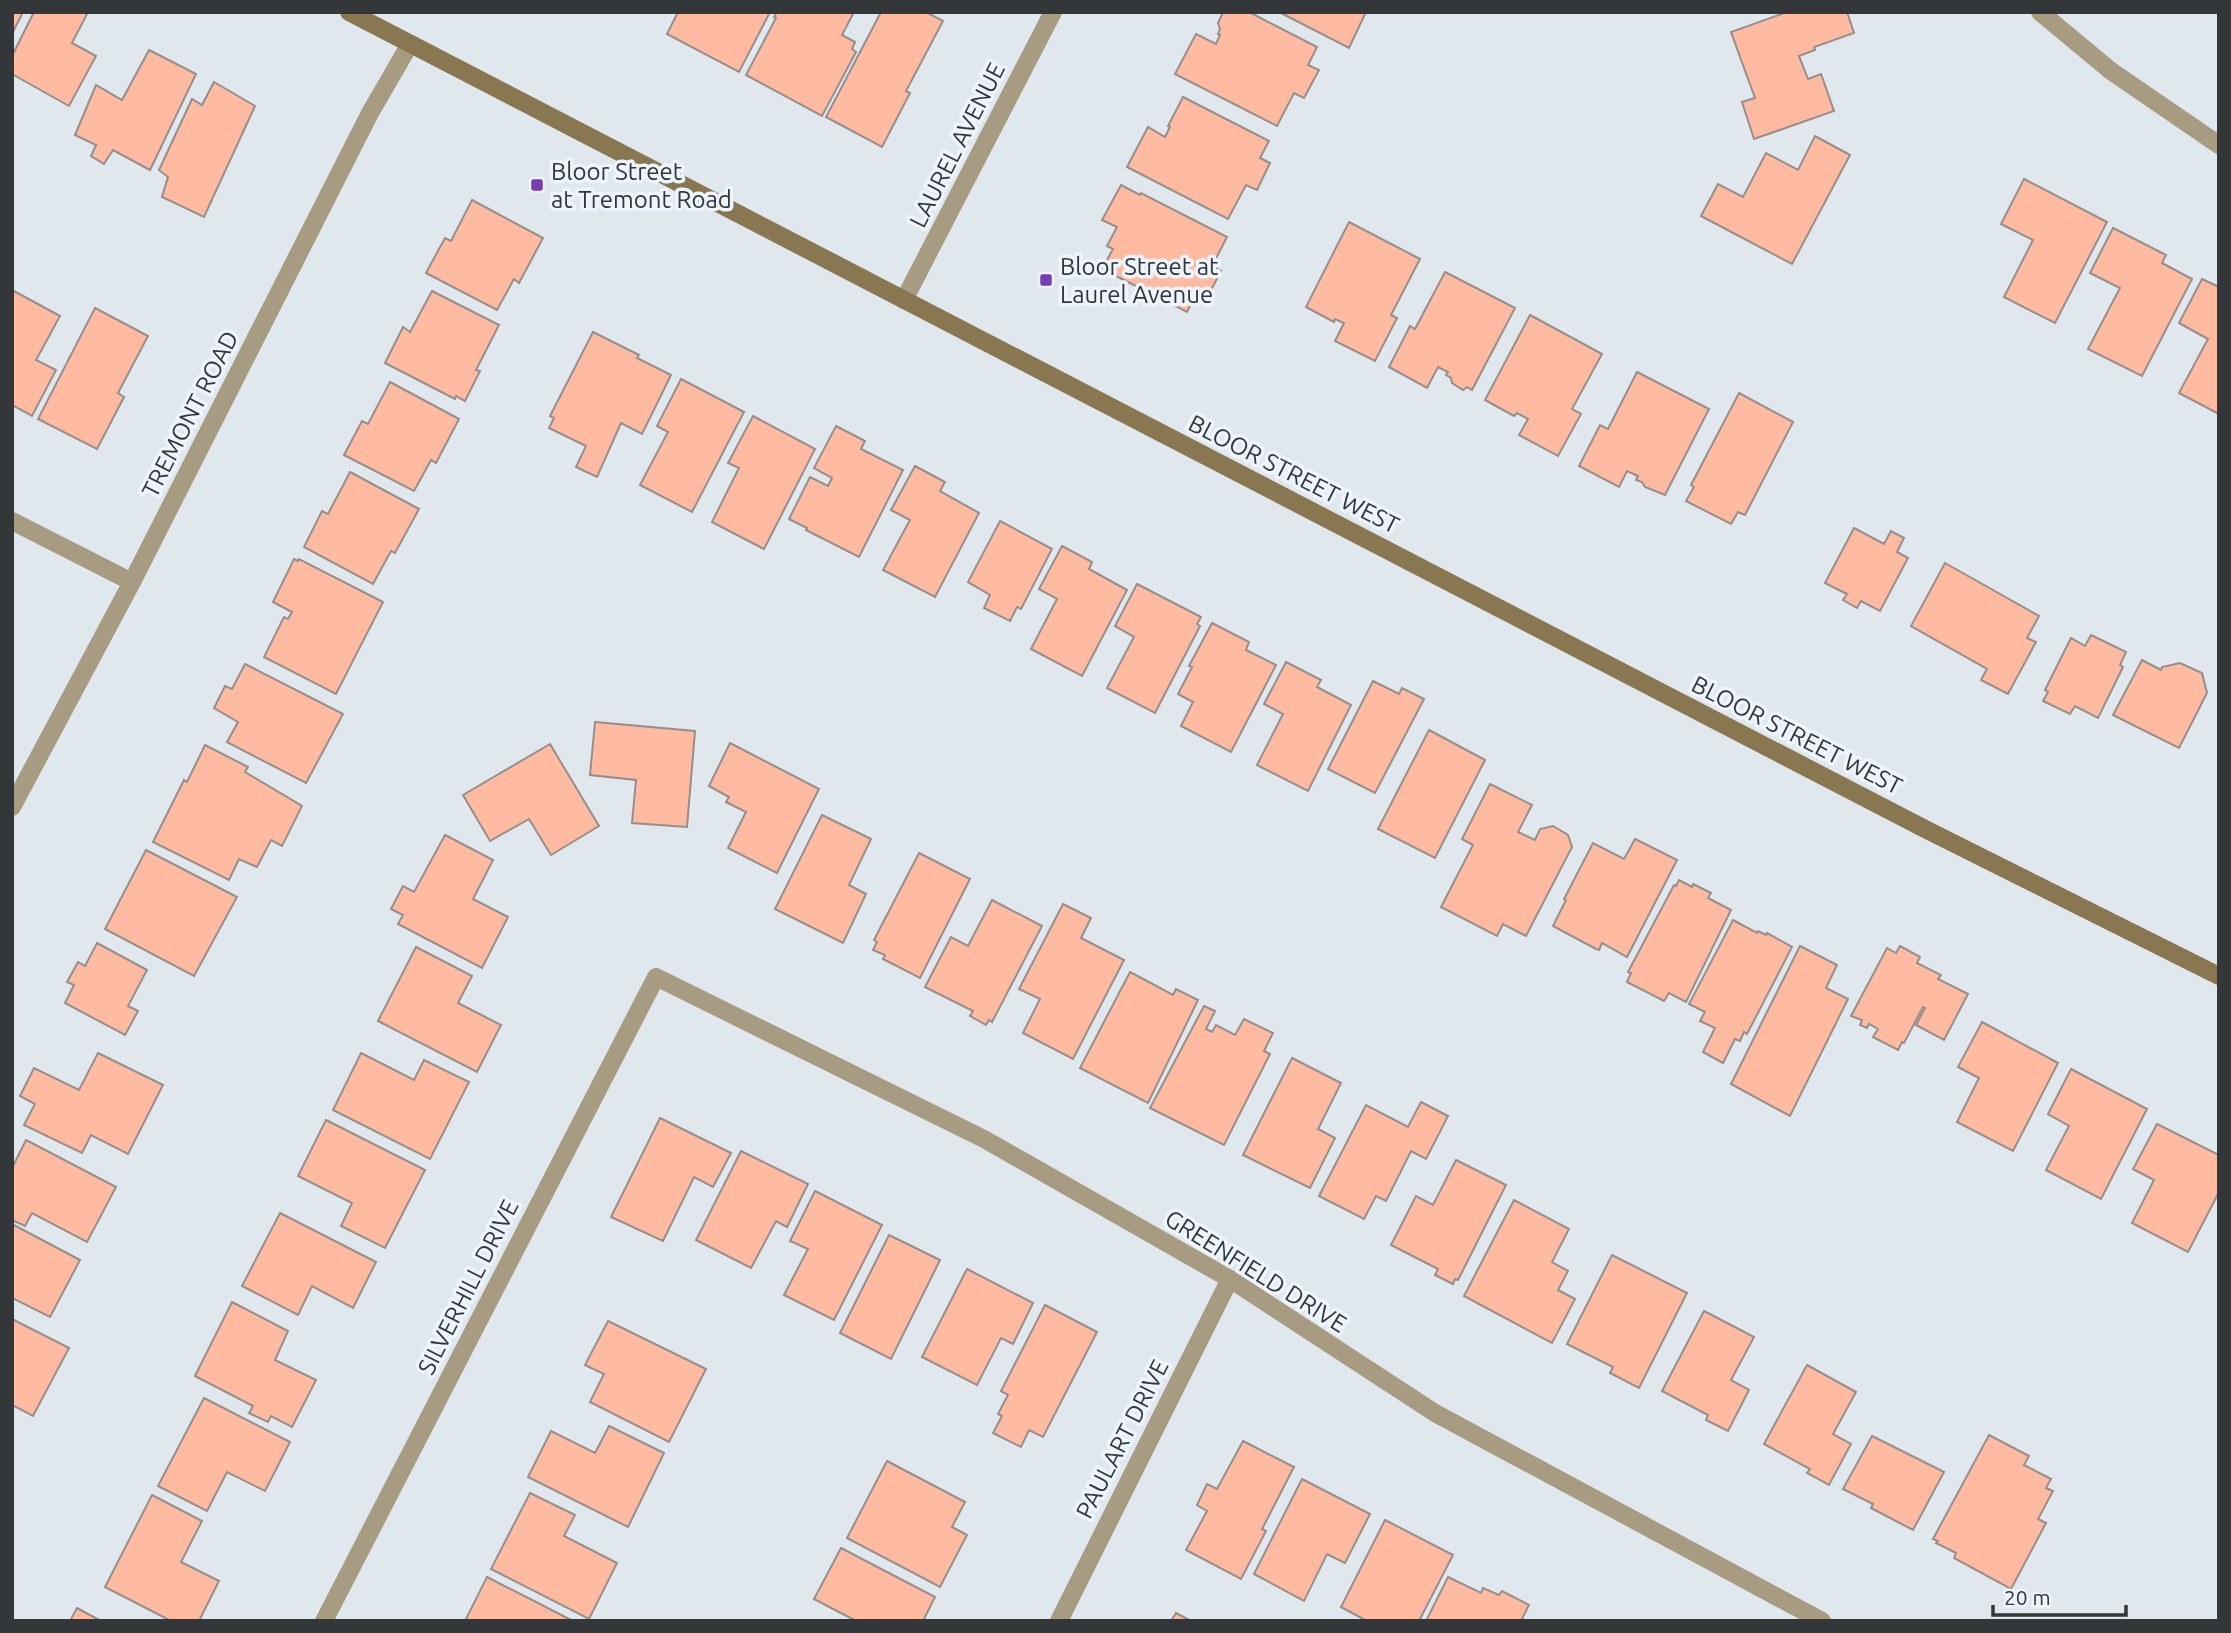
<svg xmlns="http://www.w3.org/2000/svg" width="2231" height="1633" viewBox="0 0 2231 1633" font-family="Ubuntu,sans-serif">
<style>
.building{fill:#ffbba2;stroke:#978e8b;stroke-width:2}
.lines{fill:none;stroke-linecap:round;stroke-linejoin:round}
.minor{stroke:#a79b81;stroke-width:18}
.secondary{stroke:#887750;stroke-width:18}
.poi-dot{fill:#773db3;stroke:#edf4fb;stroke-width:2.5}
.labels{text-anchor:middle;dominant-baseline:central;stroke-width:7;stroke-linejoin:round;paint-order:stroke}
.street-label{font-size:24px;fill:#343739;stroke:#edf4fb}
.poi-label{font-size:24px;fill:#343739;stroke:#edf4fb;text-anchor:start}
</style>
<rect width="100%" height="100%" fill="#e0e7ed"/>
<g class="building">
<polygon points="12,12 23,12 12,34"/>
<polygon points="34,12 83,12 87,14 72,43 96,56 69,106 12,74 12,56"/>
<polygon points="678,12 770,12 739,72 667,34"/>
<polygon points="777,12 854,12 842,35 855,42 852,49 856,52 822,116 746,75 776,18 774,17"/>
<polygon points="881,12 926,12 943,21 906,91 910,93 882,147 826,117"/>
<polygon points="1223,12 1249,12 1317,47 1308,65 1319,70 1304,98 1294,93 1277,126 1175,74 1196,34 1216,44 1220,35 1218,34 1220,29 1218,23"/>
<polygon points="1279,12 1366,12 1349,48"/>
<polygon points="1787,12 1847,12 1854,33 1814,47 1815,50 1799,56 1808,79 1821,74 1834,111 1754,139 1742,102 1755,98 1731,32"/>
<polygon points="149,50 196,74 150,170 113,150 104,164 91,156 96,145 75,135 96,85 122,100"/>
<polygon points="214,82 255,106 204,217 162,197 168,177 159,170 192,99 202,105"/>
<polygon points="1183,97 1269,141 1260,158 1270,163 1257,190 1246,185 1228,219 1127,167 1148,127 1165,137 1170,127 1168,126"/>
<polygon points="1815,136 1850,155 1792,264 1701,216 1718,184 1743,197 1766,153 1798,170"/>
<polygon points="2024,179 2107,222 2055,323 2004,297 2033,240 2001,224"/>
<polygon points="1121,185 1140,195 1141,193 1227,237 1212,266 1221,271 1207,298 1197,293 1187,312 1102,269 1113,249 1107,246 1117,227 1102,220"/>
<polygon points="472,200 543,238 519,283 514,279 497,310 426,273 445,238 451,241"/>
<polygon points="1349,222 1420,259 1391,315 1397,318 1375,361 1335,341 1344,323 1335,319 1334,322 1306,307"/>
<polygon points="2113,228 2166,255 2162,263 2192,279 2142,376 2088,349 2120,288 2090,273"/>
<polygon points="1445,272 1515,308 1472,390 1467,387 1463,390 1452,383 1451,378 1446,375 1448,372 1438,367 1427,388 1389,367 1410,326 1415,329"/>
<polygon points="2202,279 2219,287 2219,414 2179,393 2208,339 2179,323"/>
<polygon points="12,290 60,316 36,360 56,370 32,416 12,405"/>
<polygon points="432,291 499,325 476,370 480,371 465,401 456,396 455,399 385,363 403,327 410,332"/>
<polygon points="95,308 148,336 118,393 124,397 97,449 38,419"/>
<polygon points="1530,315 1602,354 1572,409 1581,414 1558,456 1519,435 1528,419 1517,413 1514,416 1485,400"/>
<polygon points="593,332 639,355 637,358 671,375 642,434 621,423 597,477 576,467 586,446 549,428 554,418 550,416"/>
<polygon points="1637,372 1709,409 1665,495 1645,487 1642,482 1636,480 1638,476 1627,471 1619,487 1579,466 1600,425 1608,429"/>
<polygon points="681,379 744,412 692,512 640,485 668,432 657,426"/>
<polygon points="390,382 459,419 436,463 431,460 414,491 344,455 362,421 368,424"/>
<polygon points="1739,393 1793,422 1745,515 1738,512 1731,524 1686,501 1694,487 1691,485"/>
<polygon points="753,416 815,449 764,549 712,522 739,468 728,463"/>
<polygon points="836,426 865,441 861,449 903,470 859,557 806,530 807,528 789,519 810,477 828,486 832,478 814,468"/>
<polygon points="915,466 945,482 940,491 979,513 935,597 883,570 910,520 891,510"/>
<polygon points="350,472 419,509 395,553 391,551 373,584 304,547 322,511 328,514"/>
<polygon points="1000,521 1052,549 1021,609 1017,607 1010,621 984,608 990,595 968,582"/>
<polygon points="1854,528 1884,544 1891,531 1904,538 1897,552 1908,558 1880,611 1861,601 1857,608 1843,600 1847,594 1825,583"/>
<polygon points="1062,546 1092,562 1089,569 1127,590 1082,676 1031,649 1057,599 1039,589"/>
<polygon points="294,559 298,561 299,559 383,602 336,694 264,657 284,617 288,619 292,612 273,602"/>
<polygon points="1945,563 2039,616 2027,638 2036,642 2008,694 1981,680 1987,669 1911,626"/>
<polygon points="1137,584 1201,617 1197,624 1200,626 1155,713 1107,688 1134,637 1115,626"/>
<polygon points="1212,623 1249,642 1246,650 1276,665 1231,752 1181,726 1193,702 1178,694 1192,667 1189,666"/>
<polygon points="2091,635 2126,652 2120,665 2123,667 2098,718 2075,706 2070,714 2043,701 2048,692 2045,690 2071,638 2085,646"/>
<polygon points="2142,660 2161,670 2162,667 2180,663 2202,673 2207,693 2179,748 2113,715"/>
<polygon points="1286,662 1321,680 1317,687 1351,705 1308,791 1257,765 1283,714 1264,704"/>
<polygon points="245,664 343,714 306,783 227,742 238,722 214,708 225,686 232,689"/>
<polygon points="1373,681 1399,694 1402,688 1424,699 1375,793 1328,769"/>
<polygon points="595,722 695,731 687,827 632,823 636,780 590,775"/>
<polygon points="1429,730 1485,760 1435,858 1378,829"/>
<polygon points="730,743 819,789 777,873 728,848 746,812 726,802 729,797 709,786"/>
<polygon points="550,744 599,826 551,855 529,819 490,841 463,795"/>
<polygon points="205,745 248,767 245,772 302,806 282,846 271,840 257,867 239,859 229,880 153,842 184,780 187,782"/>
<polygon points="1490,784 1532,805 1518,832 1535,840 1540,829 1553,826 1568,835 1572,847 1526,936 1503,924 1497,936 1441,907 1473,845 1462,839"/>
<polygon points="822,815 871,839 849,885 866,894 843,943 775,909"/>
<polygon points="445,835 493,860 473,899 508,917 482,968 398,924 403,915 391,909 403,886 414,892"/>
<polygon points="1635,839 1677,860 1627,957 1602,943 1599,950 1596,949 1553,926 1566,900 1564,899 1593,843 1624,859"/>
<polygon points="146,850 237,897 194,976 105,929"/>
<polygon points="919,853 970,879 920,978 883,959 885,955 873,950 877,942 874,940"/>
<polygon points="1679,880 1692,887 1693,884 1711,893 1708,898 1731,910 1686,1002 1669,993 1664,1001 1627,982 1631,973 1628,972 1674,885 1676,886"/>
<polygon points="992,900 1042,926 992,1022 989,1020 986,1025 970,1016 973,1011 925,987 951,937 968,946"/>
<polygon points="1063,904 1091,918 1081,938 1124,960 1073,1059 1023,1033 1040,999 1019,989"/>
<polygon points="1733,920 1757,933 1758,931 1766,935 1767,933 1792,947 1747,1034 1744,1032 1740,1041 1735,1039 1723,1063 1703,1052 1715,1028 1700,1021 1705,1012 1689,1004"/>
<polygon points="97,943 147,970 128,1006 138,1011 125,1035 65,1003 74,985 67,982 78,962 85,966"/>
<polygon points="1800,946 1837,965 1826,988 1848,999 1790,1116 1731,1084"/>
<polygon points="1900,946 1920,957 1917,963 1941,975 1938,979 1968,994 1944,1040 1916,1025 1925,1008 1923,1007 1904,1043 1902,1042 1898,1050 1873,1037 1878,1029 1869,1024 1867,1028 1860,1025 1862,1020 1851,1016 1887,948 1896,953"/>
<polygon points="416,947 472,976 458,1003 501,1025 477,1072 378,1021"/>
<polygon points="1130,972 1173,995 1176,989 1198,1000 1148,1103 1080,1068"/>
<polygon points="1204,1006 1215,1011 1206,1029 1212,1032 1216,1025 1235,1035 1244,1019 1273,1033 1264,1051 1270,1054 1224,1145 1150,1108"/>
<polygon points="1982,1022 2058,1063 2013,1151 1957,1122 1979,1078 1958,1067"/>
<polygon points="98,1053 163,1085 128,1154 91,1135 82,1153 24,1125 35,1104 20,1096 34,1068 79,1090"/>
<polygon points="361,1053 414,1080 424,1060 469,1082 430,1159 333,1110"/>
<polygon points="1292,1058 1341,1083 1318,1129 1335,1138 1310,1188 1243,1155"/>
<polygon points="2071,1069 2147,1109 2101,1199 2046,1170 2069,1126 2048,1114"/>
<polygon points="1421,1102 1448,1116 1426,1159 1411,1151 1386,1201 1376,1196 1364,1219 1319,1196 1366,1105 1408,1127"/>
<polygon points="660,1118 731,1153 713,1187 694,1177 663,1241 611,1217"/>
<polygon points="326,1120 425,1170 385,1248 341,1226 352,1203 298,1176"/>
<polygon points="2157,1124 2219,1155 2219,1192 2188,1252 2132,1223 2154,1180 2133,1169"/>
<polygon points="26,1140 116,1187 87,1242 32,1213 25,1226 12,1220 12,1168"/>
<polygon points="741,1151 808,1184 787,1227 776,1221 751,1268 696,1240"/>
<polygon points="1456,1160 1506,1185 1458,1280 1455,1279 1453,1284 1435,1275 1438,1269 1391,1245 1416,1196 1433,1205"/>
<polygon points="815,1191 882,1225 834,1320 784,1295 808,1249 790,1241"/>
<polygon points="1514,1200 1569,1229 1552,1262 1568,1271 1558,1290 1575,1299 1552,1343 1464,1296"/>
<polygon points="280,1213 376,1262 353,1308 312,1286 298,1315 242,1286"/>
<polygon points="12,1224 80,1260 50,1317 12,1298"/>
<polygon points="889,1235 940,1260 891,1359 840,1333"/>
<polygon points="1612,1255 1687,1293 1639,1388 1610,1373 1613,1367 1567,1344"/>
<polygon points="967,1269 1033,1303 1013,1344 1001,1338 977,1385 922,1357"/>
<polygon points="232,1302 288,1331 275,1360 316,1380 292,1427 271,1416 268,1422 249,1413 253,1406 195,1376"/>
<polygon points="1045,1305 1097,1332 1043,1437 1029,1430 1021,1447 993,1433 1002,1416 998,1414 1008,1395 1001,1391"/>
<polygon points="1704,1311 1754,1337 1731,1380 1749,1390 1728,1431 1706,1420 1708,1415 1662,1391"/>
<polygon points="12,1319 69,1348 33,1416 12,1405"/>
<polygon points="608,1321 706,1369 669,1442 590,1402 604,1374 585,1365"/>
<polygon points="1807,1365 1856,1392 1833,1434 1851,1444 1829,1485 1807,1473 1810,1469 1764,1444"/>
<polygon points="204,1398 290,1442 265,1491 227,1472 207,1511 158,1486"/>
<polygon points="609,1426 664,1453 628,1527 528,1477 551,1431 595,1453"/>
<polygon points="1989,1435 2029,1456 2024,1465 2051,1479 2046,1488 2053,1491 2038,1519 2046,1523 2011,1589 1954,1558 1956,1553 1936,1543 1938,1541 1933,1539"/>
<polygon points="1872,1436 1944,1472 1913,1530 1871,1508 1873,1504 1843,1489"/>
<polygon points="1243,1441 1294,1467 1262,1529 1266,1531 1241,1579 1186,1550 1207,1511 1197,1505 1207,1484 1217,1489"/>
<polygon points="887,1461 965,1502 952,1527 967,1535 940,1587 847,1538"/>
<polygon points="1302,1479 1370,1514 1345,1563 1327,1554 1304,1601 1254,1574"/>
<polygon points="530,1493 575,1515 564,1536 617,1563 589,1619 491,1569"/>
<polygon points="152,1495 202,1521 181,1562 219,1581 199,1621 171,1621 105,1587"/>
<polygon points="1385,1520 1453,1555 1419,1621 1367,1621 1341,1607"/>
<polygon points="841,1548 935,1597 923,1621 856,1621 814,1599"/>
<polygon points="487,1577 573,1621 465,1621"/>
<polygon points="1448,1577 1481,1593 1483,1588 1499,1595 1502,1591 1529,1605 1521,1621 1426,1621"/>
<polygon points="77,1608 101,1621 70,1621"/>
<polygon points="1176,1613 1191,1621 1171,1621"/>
</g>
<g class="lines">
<g class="minor">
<polyline points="2040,12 2111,71 2219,145"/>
<polyline points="904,300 1053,12"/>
<polyline points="12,521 132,582"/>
<polyline points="12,807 132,582 370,113 410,44"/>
<polyline points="324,1621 656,977 984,1139 1230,1279 1435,1413 1822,1621"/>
<polyline points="1059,1621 1230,1279"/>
</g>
<polyline class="secondary" points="349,12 1927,830 2219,976"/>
</g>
<g class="poi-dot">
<rect x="530" y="178" width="14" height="14" rx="3.5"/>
<rect x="1039" y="273" width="14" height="14" rx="3.5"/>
</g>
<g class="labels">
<g class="street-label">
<text transform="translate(957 145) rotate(-63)">LAUREL AVENUE</text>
<text transform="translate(190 414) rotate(-63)">TREMONT ROAD</text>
<text transform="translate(1294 474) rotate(27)">BLOOR STREET WEST</text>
<text transform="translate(1797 735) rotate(27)">BLOOR STREET WEST</text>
<text transform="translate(1256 1271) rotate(32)">GREENFIELD DRIVE</text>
<text transform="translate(468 1287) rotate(-63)">SILVERHILL DRIVE</text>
<text transform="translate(1122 1439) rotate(-63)">PAULART DRIVE</text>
</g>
<g class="poi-label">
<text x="551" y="171">Bloor Street<tspan x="551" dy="28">at Tremont Road</tspan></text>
<text x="1060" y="266">Bloor Street at<tspan x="1060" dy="28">Laurel Avenue</tspan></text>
</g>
</g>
<rect width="2231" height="1633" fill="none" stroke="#343739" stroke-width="28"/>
<path d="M1993 1605v10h133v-10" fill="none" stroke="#343739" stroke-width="3.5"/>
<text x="2004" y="1605" font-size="21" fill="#343739" stroke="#edf4fb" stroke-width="5" paint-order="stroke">20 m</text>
</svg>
